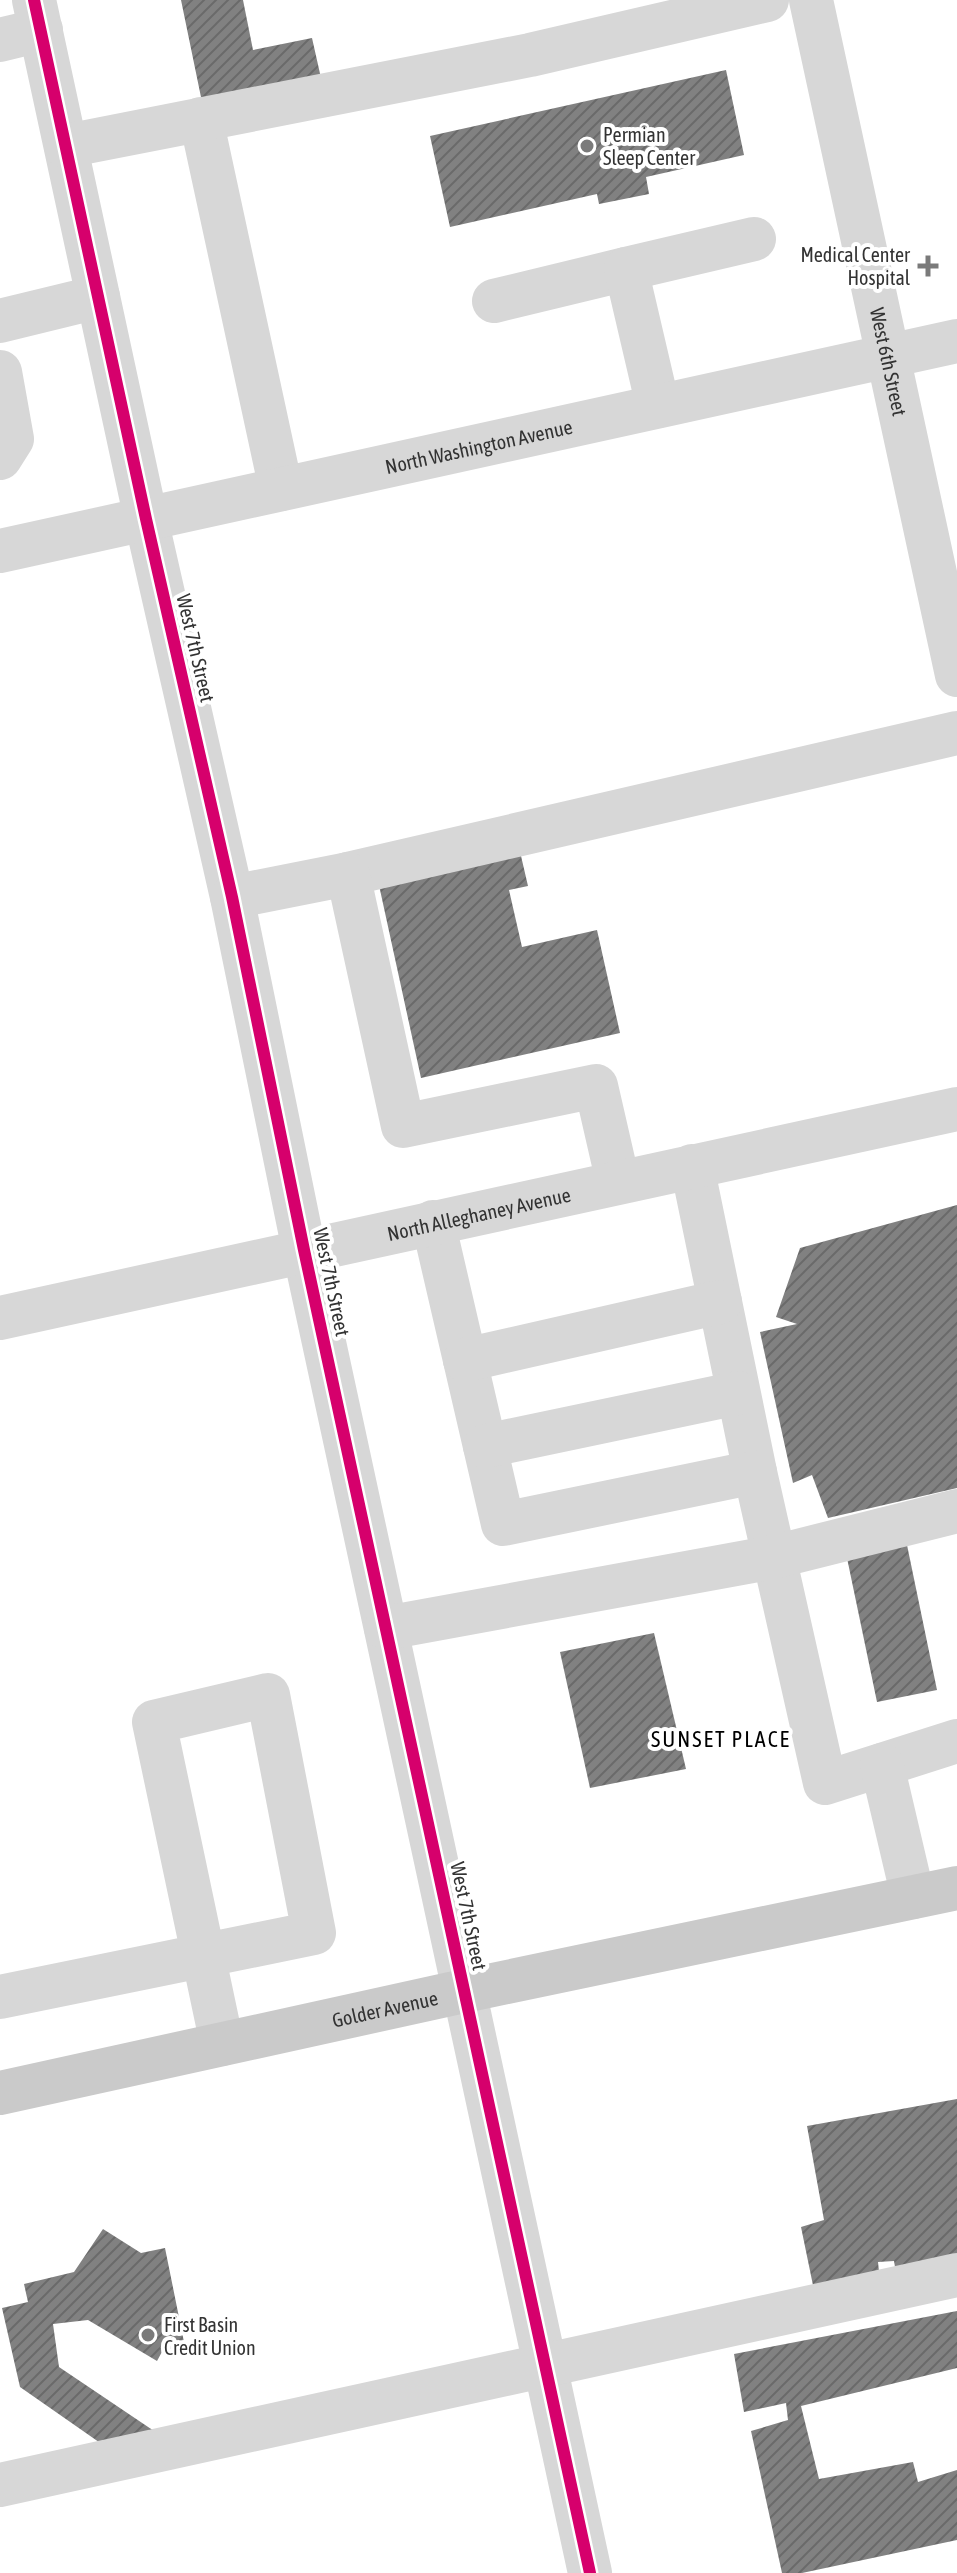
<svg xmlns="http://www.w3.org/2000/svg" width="957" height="2573" viewBox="0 0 957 2573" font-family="'Asap Condensed',sans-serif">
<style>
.building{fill:url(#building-hatch)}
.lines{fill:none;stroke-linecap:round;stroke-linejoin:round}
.minor{stroke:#d7d7d7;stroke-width:44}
.major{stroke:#cacaca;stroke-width:44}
.cycleway-casing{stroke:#fff;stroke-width:17}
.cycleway{stroke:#d6006c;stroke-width:12}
.poi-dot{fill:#7a7a7a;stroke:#fff;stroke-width:3}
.labels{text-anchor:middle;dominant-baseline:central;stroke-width:8;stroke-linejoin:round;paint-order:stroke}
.poi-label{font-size:20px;fill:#333;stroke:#fff;text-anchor:start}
.street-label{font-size:20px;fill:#333;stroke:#fff}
.neighbourhood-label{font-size:22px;letter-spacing:2px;fill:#000;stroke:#fff}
</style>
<defs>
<pattern id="building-hatch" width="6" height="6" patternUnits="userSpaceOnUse" patternTransform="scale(2)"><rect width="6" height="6" fill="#818181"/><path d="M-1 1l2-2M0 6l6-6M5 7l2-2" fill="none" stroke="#6a6a6a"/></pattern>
</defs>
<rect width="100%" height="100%" fill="#fff"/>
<g class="building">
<polygon points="181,0 243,0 253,50 312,38 321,78 202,102"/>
<polygon points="726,70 744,155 646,177 649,194 599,204 597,194 450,227 430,136"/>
<polygon points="518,843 528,886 509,890 522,947 597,930 620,1033 421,1078 377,876"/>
<polygon points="957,1205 957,1488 828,1518 812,1475 793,1483 760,1332 797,1324 776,1317 800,1248"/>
<polygon points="907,1545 937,1690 877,1702 847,1558"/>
<polygon points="654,1633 686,1769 590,1788 560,1652"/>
<polygon points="957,2099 957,2268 897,2279 894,2261 878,2262 880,2281 815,2295 801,2227 824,2220 807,2126"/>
<polygon points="103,2229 141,2253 165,2248 185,2347 163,2350 157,2361 88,2320 53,2324 59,2367 160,2435 106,2447 20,2387 2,2308 28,2302 24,2284 74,2272"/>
<polygon points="957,2311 957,2368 801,2406 819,2479 913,2462 918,2482 957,2470 957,2540 802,2573 782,2573 751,2431 788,2420 786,2403 744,2412 734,2354"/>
</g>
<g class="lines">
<g class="minor">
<polyline points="34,0 146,519 232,897 304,1250 590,2573"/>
<path id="s1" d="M811,0L957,675"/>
<polyline points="0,40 41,30"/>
<polyline points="201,119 281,489"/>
<polyline points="66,146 530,55 767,0"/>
<polyline points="494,301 626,269"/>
<polyline points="0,321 98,297"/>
<polyline points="0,372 12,439 0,458"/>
<polyline points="658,406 626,269 754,239"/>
<path id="s2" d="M0,551L957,341"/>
<polyline points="348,874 957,733"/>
<polyline points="232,897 348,874 403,1126 596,1086 618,1182"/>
<polyline points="433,1222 503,1524 755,1472 692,1166"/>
<path id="s3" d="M0,1318L957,1109"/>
<polyline points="465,1360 720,1302"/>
<polyline points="485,1446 738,1393"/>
<polyline points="755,1472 825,1783 957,1741"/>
<polyline points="386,1628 774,1557 957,1511"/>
<polyline points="882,1765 913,1897"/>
<polyline points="0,1997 314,1933 268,1695 154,1722 222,2044"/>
<polyline points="0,2485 957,2275"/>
</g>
<path class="major" id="s4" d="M0,2093L464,1991L957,1888"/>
<defs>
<polyline id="cycleway" points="34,0 146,519 232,897 304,1250 590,2573"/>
</defs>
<use href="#cycleway" class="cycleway-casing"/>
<use href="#cycleway" class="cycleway"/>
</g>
<g class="poi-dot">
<circle cx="587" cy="146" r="8"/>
<path d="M924 254h8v8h8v8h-8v8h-8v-8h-8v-8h8z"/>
<circle cx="148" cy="2335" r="8"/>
</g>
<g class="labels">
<g class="poi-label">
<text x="603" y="134">Permian<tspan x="603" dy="23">Sleep Center</tspan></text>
<text x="910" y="254" text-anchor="end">Medical Center<tspan x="910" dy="23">Hospital</tspan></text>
<text x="164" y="2324">First Basin<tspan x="164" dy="23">Credit Union</tspan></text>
</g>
<g class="street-label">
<text stroke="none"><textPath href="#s1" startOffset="370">West 6th Street</textPath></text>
<text stroke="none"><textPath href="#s2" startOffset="490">North Washington Avenue</textPath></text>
<text transform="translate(196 648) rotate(77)">West 7th Street</text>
<text stroke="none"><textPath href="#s3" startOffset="490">North Alleghaney Avenue</textPath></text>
<text transform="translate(332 1282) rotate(78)">West 7th Street</text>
<text transform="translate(469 1916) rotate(78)">West 7th Street</text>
<text stroke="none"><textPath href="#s4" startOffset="394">Golder Avenue</textPath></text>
</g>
<g class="neighbourhood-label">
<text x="721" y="1739">SUNSET PLACE</text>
</g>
</g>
</svg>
